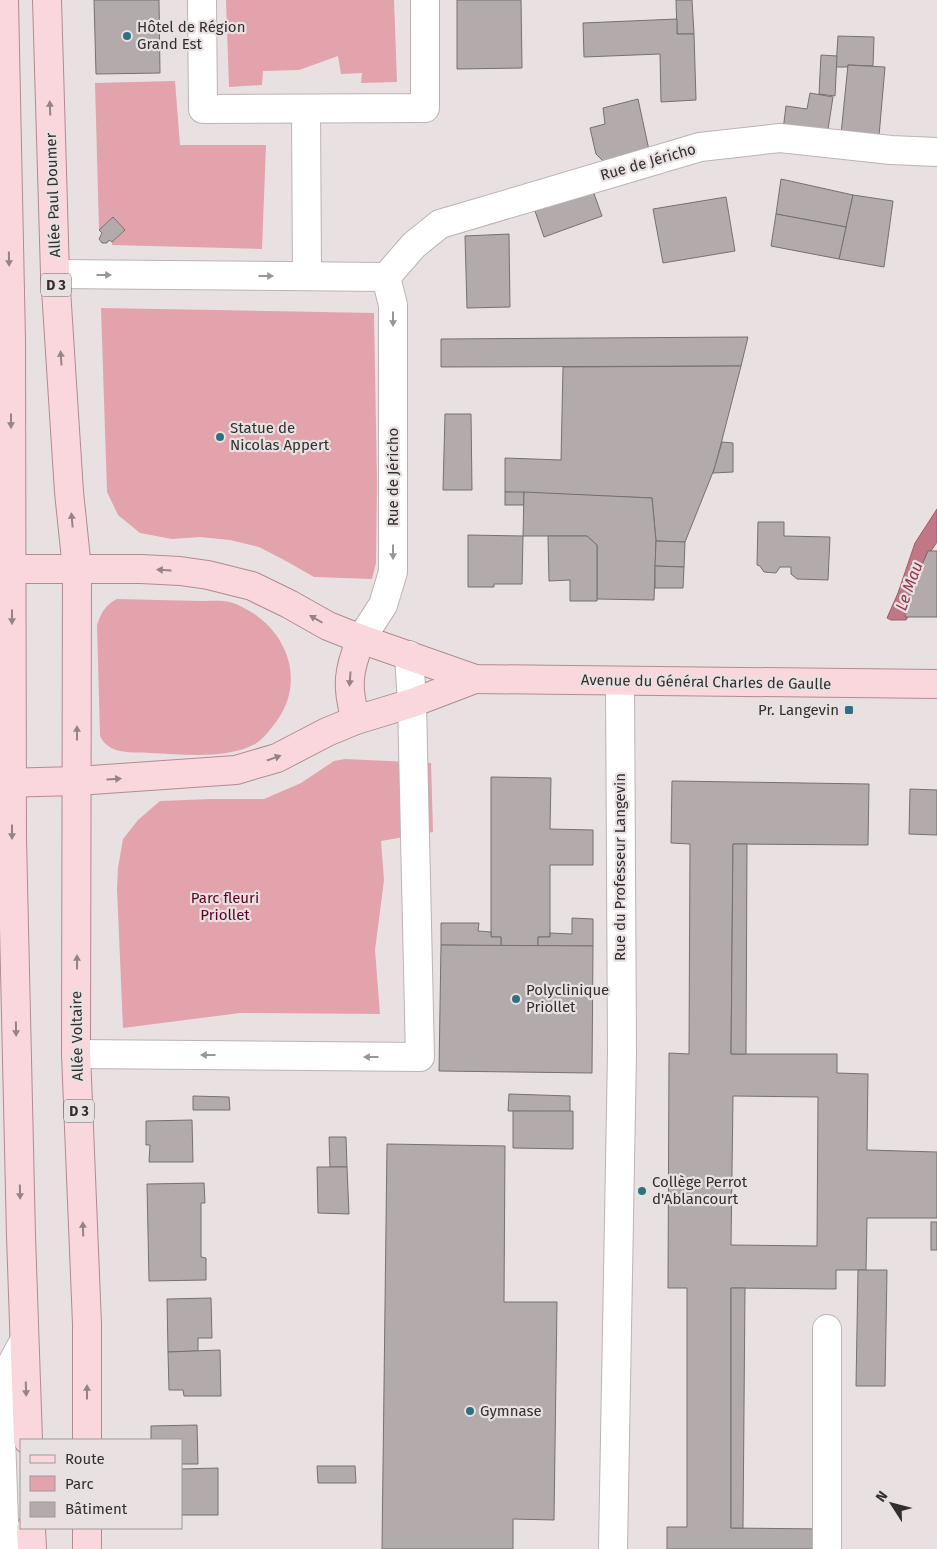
<svg xmlns="http://www.w3.org/2000/svg" width="937" height="1549" viewBox="0 0 937 1549" font-family="'Fira Sans',sans-serif">
<style>
.green{fill:#e2a3ad}
.water{fill:#c17785;stroke:#96616b}
.building{fill:#b2aaab;stroke:#777071;fill-rule:evenodd}
.lines{fill:none;stroke-linecap:round;stroke-linejoin:round}
.minor-casing{stroke:#bcb3b4;stroke-width:30}
.major-casing{stroke:#b28b91;stroke-width:30}
.minor{stroke:#fff;stroke-width:28}
.major{stroke:#fad7dd;stroke-width:28}
.oneway{fill:#968386}
.oneway2{fill:#989797}
.poi-dot{fill:#2e7182;stroke:#e9e0e1;stroke-width:2}
.labels{text-anchor:middle;dominant-baseline:central;stroke-width:4.5;stroke-linejoin:round;paint-order:stroke}
.shield{fill:#e9e0e1;stroke:#696464;stroke-width:1}
.shield-label{font-size:14px;font-weight:bold;fill:#322f2f}
.poi-label{font-size:15px;fill:#322f2f;stroke:#e9e0e1;text-anchor:start}
.street-label{font-size:15px;fill:#322f2f;stroke:#e9e0e1}
.park-label{font-size:15px;fill:#5c0022;stroke:#e9e0e1}
.water-label{font-size:16px;font-style:italic;fill:#8e344b;stroke:#e9e0e1}
</style>
<rect width="100%" height="100%" fill="#e9e0e1"/>
<g class="green">
<polygon points="226,0 394,0 397,82 361,83 362,73 341,74 338,56 299,70 263,71 262,85 229,87"/>
<polygon points="175,81 180,145 266,145 262,249 112,245 112,242 125,230 113,217 99,230 95,83"/>
<polygon points="101,308 374,313 377,483 376,563 372,579 314,577 286,561 259,547 230,540 200,537 172,539 140,533 118,515 107,492"/>
<path d="M117,599C144,600 172,600 200,601C209,601 222,600 230,602C282,619 310,676 276,722C270,730 263,739 255,744C225,760 182,754 150,753C131,752 109,755 100,736L97,625C101,613 105,605 117,599Z"/>
<polygon points="345,759 431,763 433,832 381,841 384,880 375,950 380,1014 240,1013 123,1028 117,889 118,868 123,839 138,820 160,801 211,799 264,799 301,783 334,761"/>
</g>
<polygon class="water" points="937,509 937,542 931,551 928,551 911,590 906,617 908,617 906,620 891,620 887,618 898,593 915,543"/>
<g class="building">
<polygon points="94,0 159,0 160,73 96,74"/>
<polygon points="457,0 521,0 522,68 457,69"/>
<polygon points="676,0 692,0 694,34 677,34"/>
<polygon points="677,19 677,34 694,34 696,100 661,102 660,54 584,57 583,23"/>
<polygon points="838,36 874,37 873,66 848,65 848,67 836,67"/>
<polygon points="821,55 837,56 835,96 819,94"/>
<polygon points="848,65 885,67 879,136 841,134"/>
<polygon points="810,93 833,97 827,136 783,130 786,106 807,109"/>
<polygon points="638,99 649,150 603,161 596,154 590,128 605,124 603,108"/>
<polygon points="781,179 853,195 846,227 776,214"/>
<polygon points="593,191 602,216 544,237 535,211"/>
<polygon points="853,195 893,201 884,267 839,259"/>
<polygon points="726,197 735,251 663,263 653,209"/>
<polygon points="776,214 846,227 839,259 771,246"/>
<polygon points="113,217 125,230 112,242 109,240 107,243 102,243 99,239 102,233 99,230"/>
<polygon points="509,234 510,307 467,308 465,236"/>
<polygon points="748,337 741,366 441,367 441,339"/>
<polygon points="741,366 715,467 685,542 656,541 652,498 505,492 505,458 561,460 563,367"/>
<polygon points="445,414 471,414 472,490 443,490"/>
<polygon points="722,442 733,443 733,472 713,473"/>
<rect x="505" y="492" width="19" height="13"/>
<polygon points="524,492 652,498 656,541 654,600 597,599 597,545 587,536 523,536"/>
<polygon points="758,522 784,522 784,536 830,537 828,580 797,579 791,574 791,567 780,567 776,573 764,572 760,566 757,565"/>
<polygon points="468,535 523,536 522,584 494,584 494,587 468,587"/>
<polygon points="548,536 587,536 597,545 597,601 570,601 570,580 549,581"/>
<polygon points="656,541 685,542 684,567 655,566"/>
<polygon points="928,551 937,551 937,617 905,617 911,590"/>
<polygon points="655,566 684,567 683,588 655,588"/>
<polygon points="491,777 551,778 550,829 593,830 593,865 550,865 550,937 538,937 538,946 501,946 501,937 491,937"/>
<path d="M672,781L869,784L868,845L733,844L731,1054H837V1073L868,1074L867,1150L937,1152V1218H867L866,1270H836V1289L731,1288V1528L820,1529L819,1549H667V1527H687V1288H668L669,1053L689,1054L690,844L671,843ZM733,1096L818,1097L817,1246L731,1245Z"/>
<polygon points="910,789 937,790 937,835 909,834"/>
<polygon points="733,844 747,844 746,1054 731,1054"/>
<polygon points="572,918 593,919 593,946 538,946 538,937 550,937 550,933 572,934"/>
<polygon points="441,923 479,923 478,931 491,932 491,937 501,937 501,946 441,945"/>
<polygon points="441,945 593,946 592,1073 439,1071"/>
<polygon points="509,1094 570,1096 570,1112 508,1111"/>
<polygon points="193,1096 229,1097 230,1110 193,1110"/>
<polygon points="513,1111 573,1111 573,1149 513,1148"/>
<polygon points="192,1120 193,1162 149,1162 150,1145 146,1145 146,1121"/>
<polygon points="329,1137 346,1137 347,1167 330,1167"/>
<polygon points="387,1144 505,1146 504,1302 557,1302 554,1520 513,1519 513,1549 382,1549"/>
<polygon points="317,1167 347,1167 349,1214 318,1213"/>
<polygon points="204,1183 205,1203 201,1203 201,1257 206,1258 206,1280 149,1281 147,1184"/>
<rect x="931" y="1222" width="6" height="28"/>
<polygon points="858,1270 887,1270 885,1386 856,1386"/>
<polygon points="731,1288 745,1288 743,1528 731,1528"/>
<polygon points="211,1298 212,1338 198,1338 198,1351 168,1352 167,1299"/>
<polygon points="220,1350 221,1396 184,1396 183,1390 169,1390 168,1352"/>
<polygon points="197,1425 198,1464 181,1464 181,1440 151,1440 151,1426"/>
<polygon points="317,1466 355,1466 356,1483 318,1483"/>
<polygon points="218,1468 218,1515 181,1515 181,1469"/>
</g>
<g class="lines">
<defs>
<g id="minor">
<polyline points="202,0 203,109 425,108 425,0"/>
<polyline points="306,109 307,276"/>
<polyline points="55,274 386,277 393,305 393,572 383,605 361,639"/>
<polyline points="386,277 414,245 440,224 700,147 780,138 891,150 937,152"/>
<polyline points="76,1054 420,1057 412,703 409,655"/>
<polyline points="827,1329 827,1549"/>
<polyline points="5,1549 1,1437 3,1389 10,1367 24,1341"/>
<polyline points="613,1549 622,1053 620,681"/>
</g>
<g id="major">
<polyline points="4,0 11,341 12,838 21,1236 28,1440"/>
<polyline points="47,0 55,274 69,492 77,569 76,1054 87,1324 87,1440"/>
<polyline points="0,569 141,569 180,571 208,575 252,586 289,604 328,626 361,639 475,679 937,684"/>
<path d="M356,720C346,687 348,671 361,639"/>
<polyline points="0,783 77,781 236,770 277,758 327,732 356,720 412,703 475,679"/>
<polyline points="31,1528 32,1549"/>
<polyline points="87,1549 87,1528"/>
</g>
</defs>
<use href="#minor" class="minor-casing"/>
<use href="#major" class="major-casing"/>
<use href="#minor" class="minor"/>
<use href="#major" class="major"/>
</g>
<defs><path id="oneway-solid" d="M-6-.8H1V-3.2L6.5 0L1 3.2V.8H-6Z" transform="scale(1.25)"/></defs>
<g class="oneway">
<use href="#oneway-solid" transform="translate(50 108) rotate(-92)"/>
<use href="#oneway-solid" transform="translate(9 259) rotate(89)"/>
<use href="#oneway-solid" transform="translate(61 358) rotate(-94)"/>
<use href="#oneway-solid" transform="translate(11 421) rotate(90)"/>
<use href="#oneway-solid" transform="translate(72 520) rotate(-95)"/>
<use href="#oneway-solid" transform="translate(164 570) rotate(-177)"/>
<use href="#oneway-solid" transform="translate(12 617) rotate(90)"/>
<use href="#oneway-solid" transform="translate(316 619) rotate(-150)"/>
<use href="#oneway-solid" transform="translate(350 679) rotate(94)"/>
<use href="#oneway-solid" transform="translate(77 733) rotate(-90)"/>
<use href="#oneway-solid" transform="translate(274 758) rotate(-19)"/>
<use href="#oneway-solid" transform="translate(114 779) rotate(-4)"/>
<use href="#oneway-solid" transform="translate(12 832) rotate(90)"/>
<use href="#oneway-solid" transform="translate(77 962) rotate(-90)"/>
<use href="#oneway-solid" transform="translate(16 1029) rotate(89)"/>
<use href="#oneway-solid" transform="translate(20 1192) rotate(89)"/>
<use href="#oneway-solid" transform="translate(83 1229) rotate(-92)"/>
<use href="#oneway-solid" transform="translate(26 1389) rotate(88)"/>
<use href="#oneway-solid" transform="translate(87 1392) rotate(-90)"/>
</g>
<g class="oneway2">
<use href="#oneway-solid" transform="translate(104 275)"/>
<use href="#oneway-solid" transform="translate(266 276)"/>
<use href="#oneway-solid" transform="translate(393 319) rotate(90)"/>
<use href="#oneway-solid" transform="translate(393 552) rotate(90)"/>
<use href="#oneway-solid" transform="translate(208 1055) rotate(-180)"/>
<use href="#oneway-solid" transform="translate(371 1057) rotate(-180)"/>
</g>
<g class="poi-dot">
<circle cx="127" cy="36" r="5"/>
<circle cx="220" cy="437" r="5"/>
<rect x="844" y="705" width="10" height="10" rx="2.5"/>
<circle cx="516" cy="999" r="5"/>
<circle cx="642" cy="1191" r="5"/>
<circle cx="470" cy="1411" r="5"/>
</g>
<g class="labels">
<g class="shield">
<rect x="41" y="273.5" width="30" height="23" rx="4"/>
<rect x="64" y="1099.5" width="30" height="23" rx="4"/>
</g>
<g class="shield-label">
<text x="56" y="285">D 3</text>
<text x="79" y="1111">D 3</text>
</g>
<g class="poi-label">
<text x="137" y="27">Hôtel de Région<tspan x="137" dy="17">Grand Est</tspan></text>
<text x="230" y="428">Statue de<tspan x="230" dy="17">Nicolas Appert</tspan></text>
<text x="839" y="710" text-anchor="end">Pr. Langevin</text>
<text x="526" y="990">Polyclinique<tspan x="526" dy="17">Priollet</tspan></text>
<text x="652" y="1182">Collège Perrot<tspan x="652" dy="17">d'Ablancourt</tspan></text>
<text x="480" y="1411">Gymnase</text>
</g>
<g class="street-label">
<text transform="translate(648 162) rotate(-16)">Rue de Jéricho</text>
<text transform="translate(53 195) rotate(-92)">Allée Paul Doumer</text>
<text transform="translate(393 477) rotate(-90)">Rue de Jéricho</text>
<text transform="translate(706 682) rotate(1)">Avenue du Général Charles de Gaulle</text>
<text transform="translate(620 867) rotate(-90)">Rue du Professeur Langevin</text>
<text transform="translate(77 1036) rotate(-91)">Allée Voltaire</text>
</g>
<g class="park-label">
<text x="225" y="898">Parc fleuri<tspan x="225" dy="17">Priollet</tspan></text>
</g>
<g class="water-label">
<text transform="translate(909 586) rotate(-70)">Le Mau</text>
</g>
</g>
<rect x="20" y="1439" width="162" height="90" fill="#e9e0e1" stroke="#a0999a"/>
<rect x="30" y="1455" width="25" height="8" fill="#fad7dd" stroke="#a0999a"/>
<text x="65" y="1464" font-size="15" fill="#322f2f">Route</text>
<rect x="30" y="1476" width="25" height="15" fill="#e2a3ad" stroke="#a0999a"/>
<text x="65" y="1489" font-size="15" fill="#322f2f">Parc</text>
<rect x="30" y="1502" width="25" height="15" fill="#b2aaab" stroke="#a0999a"/>
<text x="65" y="1514" font-size="15" fill="#322f2f">Bâtiment</text>
<g transform="translate(892 1504) rotate(306)" stroke="#e9e0e1" stroke-width="4" paint-order="stroke">
<path d="M0-4L9 19L0 12L-9 19Z" fill="#322f2f"/>
<text y="-8" font-size="14" font-weight="bold" text-anchor="middle" fill="#322f2f">N</text>
</g>
</svg>
